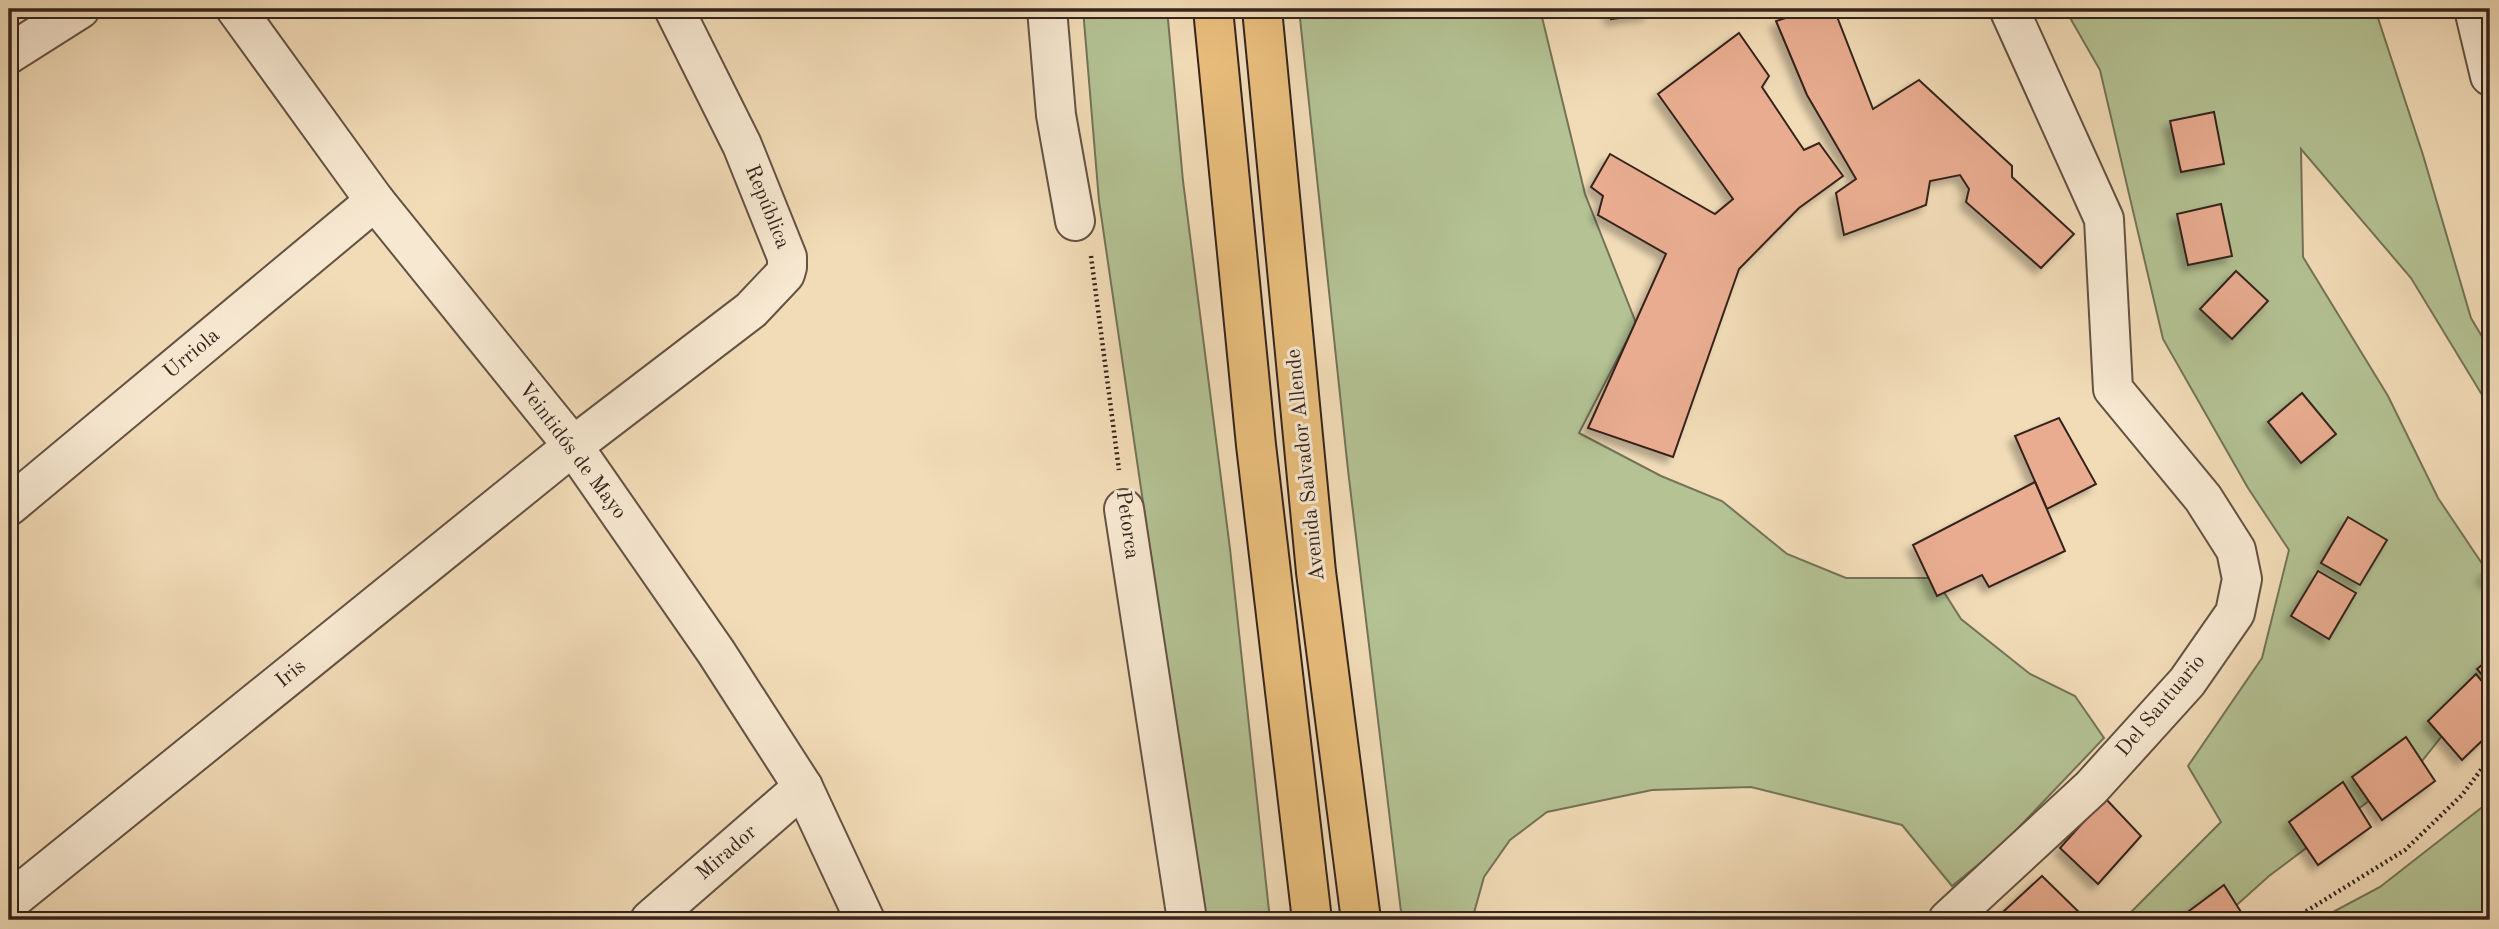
<svg xmlns="http://www.w3.org/2000/svg" width="2499" height="929" viewBox="0 0 2499 929" font-family="'Old Standard TT',serif">
<style>
.green{fill:#b4c294;stroke:#747358;stroke-width:2}
.building{fill:#e9ac90;stroke:#35241d;stroke-width:2;filter:url(#shadow)}
.lines{fill:none;stroke-linecap:round;stroke-linejoin:round}
.minor-casing{stroke:#645244;stroke-width:42}
.highway-casing{stroke:#35241d;stroke-width:42}
.path{stroke:#35241d;stroke-width:4.5;stroke-dasharray:2 3.5;stroke-linecap:butt}
.minor{stroke:#f7e8d1;stroke-width:38}
.highway{stroke:#e9be7c;stroke-width:38}
.labels{text-anchor:middle;dominant-baseline:central;stroke-width:6;stroke-linejoin:round;paint-order:stroke}
.street-label{font-size:21px;fill:#35241d;stroke:#f7e8d1}
</style>
<defs>
<filter id="shadow"><feDropShadow dx="-6" dy="6" stdDeviation="3.5" flood-color="#0004"/></filter>
</defs>
<rect width="100%" height="100%" fill="#f2dcb8"/>
<filter id="stains"><feTurbulence type="fractalNoise" baseFrequency=".00286" numOctaves="4"/><feColorMatrix values="0 0 0 0 .2 0 0 0 0 .09 0 0 0 0 .02 0 0 0 .5 -.17"/></filter>
<radialGradient id="worn" r=".72"><stop offset=".6" stop-color="#630" stop-opacity="0"/><stop offset="1" stop-color="#630" stop-opacity=".3"/></radialGradient>
<g class="green">
<polygon points="1083,9 1167,9 1183,181 1230,549 1270,920 1201,920 1162,632 1099,201"/>
<polygon points="1299,9 1540,9 1585,194 1636,323 1579,433 1661,476 1722,501 1787,554 1846,578 1935,578 1961,619 2030,674 2075,696 2104,738 2001,846 1952,886 1902,825 1751,787 1652,790 1547,812 1510,840 1484,877 1472,920 1402,920 1348,470"/>
<polygon points="2065,9 2375,9 2423,155 2471,318 2490,350 2490,408 2411,278 2301,149 2303,257 2388,396 2438,498 2489,574 2490,664 2487,679 2422,761 2269,876 2220,920 2123,920 2221,822 2188,766 2262,658 2289,550 2248,488 2163,339 2100,70"/>
<polygon points="2490,801 2490,920 2318,920 2380,887"/>
</g>
<g class="building">
<polygon points="1610,9 1649,9 1649,14 1611,19"/>
<polygon points="1814,9 1834,9 1873,109 1919,80 2012,166 2012,177 2074,234 2041,268 1966,202 1969,189 1960,175 1930,181 1926,205 1844,235 1836,193 1856,179 1807,95 1776,21"/>
<polygon points="1739,33 1769,76 1762,87 1804,150 1819,143 1843,176 1799,208 1739,269 1673,457 1588,428 1666,254 1598,215 1603,196 1591,187 1610,154 1715,214 1733,199 1658,94"/>
<polygon points="2214,112 2224,164 2181,172 2170,121"/>
<polygon points="2221,204 2232,256 2188,265 2177,214"/>
<polygon points="2236,271 2268,301 2232,339 2200,309"/>
<polygon points="2302,393 2336,434 2301,463 2268,422"/>
<polygon points="2059,418 2096,484 2047,509 2015,436"/>
<polygon points="2035,482 2065,551 1989,587 1982,575 1937,596 1913,545"/>
<polygon points="2348,517 2387,540 2360,585 2321,563"/>
<polygon points="2490,568 2490,584 2482,576"/>
<polygon points="2318,571 2356,593 2329,639 2291,616"/>
<polygon points="2490,658 2490,684 2477,669"/>
<polygon points="2476,674 2490,691 2490,733 2462,760 2428,721"/>
<polygon points="2406,737 2435,781 2382,820 2352,777"/>
<polygon points="2343,782 2371,827 2318,865 2289,822"/>
<polygon points="2105,798 2141,836 2098,884 2060,848"/>
<polygon points="2042,876 2087,920 2013,920 2004,911"/>
<polygon points="2224,885 2246,920 2177,920"/>
</g>
<g class="lines">
<defs>
<g id="minor">
<polyline points="236,9 375,201 573,446 716,652 803,787 865,920"/>
<polyline points="1047,9 1056,115 1075,221"/>
<polyline points="2474,9 2490,76"/>
<polyline points="9,54 80,9"/>
<polyline points="9,506 375,201"/>
<polyline points="1124,509 1187,920"/>
<polyline points="9,902 573,446 751,310 785,274 787,267 787,257 742,145 674,9"/>
<polyline points="650,920 803,787"/>
<polyline points="1948,920 2091,788 2187,682 2235,613 2242,579 2236,550 2203,498 2113,389 2104,219 2009,9"/>
</g>
<g id="highway">
<polyline points="1213,9 1256,445 1312,920"/>
<polyline points="1262,9 1316,572 1361,920"/>
</g>
</defs>
<use href="#minor" class="minor-casing"/>
<use href="#highway" class="highway-casing"/>
<g class="path">
<polyline points="1091,256 1119,470"/>
<polyline points="2292,920 2405,850 2462,795 2490,758"/>
</g>
<use href="#minor" class="minor"/>
<use href="#highway" class="highway"/>
</g>
<g class="labels">
<g class="street-label">
<text transform="translate(767 207) rotate(68)">República</text>
<text transform="translate(192 354) rotate(-40)">Urriola</text>
<text transform="translate(572 451) rotate(53)">Veintidós de Mayo</text>
<text transform="translate(1306 465) rotate(-96)">Avenida Salvador Allende</text>
<text transform="translate(1127 525) rotate(82)">Petorca</text>
<text transform="translate(291 674) rotate(-39)">Iris</text>
<text transform="translate(2161 706) rotate(-50)">Del Santuario</text>
<text transform="translate(727 853) rotate(-41)">Mirador</text>
</g>
</g>
<rect width="2499" height="929" fill="none" stroke="#f2dcb8" stroke-width="35"/>
<rect x="10" y="10" width="2478" height="908" fill="none" stroke="#35241d" stroke-width="3.5"/>
<rect x="18" y="18" width="2464" height="894" fill="none" stroke="#35241d" stroke-width="2"/>
<rect width="100%" height="100%" filter="url(#stains)"/>
<rect width="100%" height="100%" fill="url(#worn)"/>
</svg>
